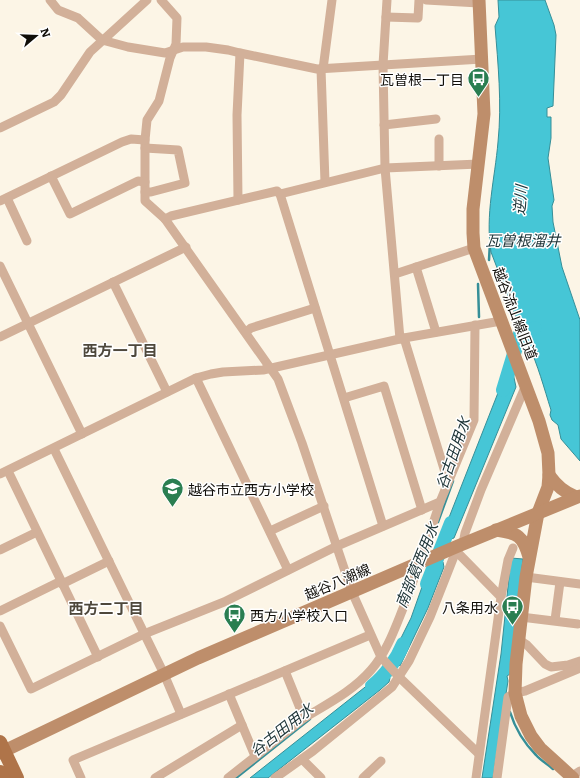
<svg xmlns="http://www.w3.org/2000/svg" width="580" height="778" viewBox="0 0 580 778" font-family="Literata,'Noto Sans JP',serif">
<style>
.water{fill:#46c6d6;stroke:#368f98}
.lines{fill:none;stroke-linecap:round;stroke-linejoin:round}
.stream{stroke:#368f98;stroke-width:2.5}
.river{stroke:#46c6d6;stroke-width:14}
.street{stroke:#d2b099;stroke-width:9}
.secondary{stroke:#be8e6b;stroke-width:13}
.primary{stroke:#af7449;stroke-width:14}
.labels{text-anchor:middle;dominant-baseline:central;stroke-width:3;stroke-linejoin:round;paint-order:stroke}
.poi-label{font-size:14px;fill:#100e09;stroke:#fff;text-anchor:end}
.street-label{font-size:14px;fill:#100e09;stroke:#fff}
.water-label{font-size:15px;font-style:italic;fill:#1c3235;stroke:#fff}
.neighbourhood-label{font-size:15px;font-weight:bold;fill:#4e483c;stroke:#fff}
</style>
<rect width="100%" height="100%" fill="#fcf5e6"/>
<g class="water">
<path d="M498,0H545L554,25L556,35L553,106L547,108V117H551V138L548,158L554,200L552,206L553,222L562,267L580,320V461L561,439L558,425L552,420L550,415L551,410C544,388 538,365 528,344C526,339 521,340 518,333L520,328L491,252C485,215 495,178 498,142C502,103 498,64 495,26L499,17Z"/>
<polygon points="510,370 513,373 516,387 454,538 439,543 505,375"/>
<polygon points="511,558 523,559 510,674 507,676 508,681 493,778 482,778 501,654"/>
<polygon points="443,562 444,567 428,608 400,666 391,658 411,618 428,570"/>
<polygon points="382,669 390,678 389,682 380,690 268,778 250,778 374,680"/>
</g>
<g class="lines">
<g class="stream">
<polyline points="489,260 490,242"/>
<polyline points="478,284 479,317"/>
<polyline points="438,522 453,481"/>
<path d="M508,712H510C515,728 524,743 536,755C541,761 548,764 553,769"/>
<polyline points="236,778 310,719"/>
</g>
<g class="river">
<polyline points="503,390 520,334 535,328"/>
<polyline points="427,584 451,523"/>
<path d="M372,686C385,676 397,659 403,644"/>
</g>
<g class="street">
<polyline points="50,0 58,10 78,18 102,40 128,47 165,53 183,47 206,47 228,50 240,53 317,69 482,59"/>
<polyline points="161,0 177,18 176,44 170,58 159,101 147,120 145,140 145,201 165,219 278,379 302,443 352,592 381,657 399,677 479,754"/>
<polyline points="387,0 383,65 385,168 400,339"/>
<polyline points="426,0 479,3"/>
<polyline points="386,17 418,18 419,0"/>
<polyline points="321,69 325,182"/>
<polyline points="323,69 332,0"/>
<polyline points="384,125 436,119"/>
<polyline points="0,128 54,102 61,95 90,52 147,0"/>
<polyline points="439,139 439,166"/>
<polyline points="51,176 70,214 138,181 145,182"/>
<polyline points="145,192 151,192 185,183 178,150 145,148"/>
<polyline points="280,194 383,526"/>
<polyline points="7,198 27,241"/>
<polyline points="238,200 237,115 240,53"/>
<polyline points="0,201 122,142 131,139 145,140"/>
<polyline points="165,219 171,216 277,191 280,194 385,168 479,164"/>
<polyline points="0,266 82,434"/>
<polyline points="416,267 436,332"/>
<polyline points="395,274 474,248"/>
<polyline points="113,282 167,392"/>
<polyline points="246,332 251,328 315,308"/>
<polyline points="0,337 186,247"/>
<polyline points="404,338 448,482"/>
<polyline points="196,378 288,570"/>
<polyline points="344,398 384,386 422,510"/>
<polyline points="54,449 164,674 181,714"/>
<polyline points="8,471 98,657"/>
<polyline points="0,474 196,378 211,374 223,372 263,370 404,338 501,321"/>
<polyline points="270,531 324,506"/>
<polyline points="463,544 465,533 481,490 526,385"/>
<polyline points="0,550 37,532"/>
<polyline points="456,551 501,597 476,778"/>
<polyline points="526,577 580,584"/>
<polyline points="62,584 109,561"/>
<polyline points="501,597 508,560 513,548"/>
<polyline points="0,611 61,581"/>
<polyline points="521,617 578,624"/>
<polyline points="555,620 560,582"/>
<polyline points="0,626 31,689 144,634 224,602 337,546 440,502 474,420 475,325"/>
<polyline points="518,639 527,645 545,664 551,667 568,665 580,661"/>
<polyline points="229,694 255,756"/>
<path d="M304,718C327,704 353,691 371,670C387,652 395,628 404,606C417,571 429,537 440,502"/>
<polyline points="302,759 321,778"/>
<polyline points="81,778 73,760 370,635"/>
<polyline points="155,778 242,725"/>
<polyline points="228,778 304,718 285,671"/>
<polyline points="275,778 313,751 392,687 409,661 430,617 458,546"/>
<polyline points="363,778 381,761"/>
<polyline points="497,778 508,697 515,693 525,691 580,668"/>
<polyline points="569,778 580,771"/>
</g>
<g class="secondary">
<polyline points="479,0 484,114 473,209 473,233 474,248 539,421 548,453 549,475 548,487 538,513 526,577 516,664 515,693 521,716 531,736 540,748 573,778"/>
<path d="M549,475C557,486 564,492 576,497"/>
<path d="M496,530C518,533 523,536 529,557"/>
<polyline points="0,753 198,658 458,546 580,496"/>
</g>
<g class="primary">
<polyline points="0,742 17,778"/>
<polyline points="0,772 3,778"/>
</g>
</g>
<defs>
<symbol id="bus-pin" viewBox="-11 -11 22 30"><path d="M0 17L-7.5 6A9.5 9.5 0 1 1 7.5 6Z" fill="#2a7e51" stroke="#fff"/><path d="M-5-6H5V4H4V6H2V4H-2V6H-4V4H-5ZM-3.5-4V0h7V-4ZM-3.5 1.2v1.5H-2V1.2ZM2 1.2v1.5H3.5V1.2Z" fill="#fff"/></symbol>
<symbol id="school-pin" viewBox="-11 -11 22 30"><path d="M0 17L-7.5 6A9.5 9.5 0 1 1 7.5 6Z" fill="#2a7e51" stroke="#fff"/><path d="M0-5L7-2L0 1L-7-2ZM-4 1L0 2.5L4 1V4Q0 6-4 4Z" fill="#fff"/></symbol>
</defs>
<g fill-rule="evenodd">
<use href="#bus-pin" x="466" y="66" width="25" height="34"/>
<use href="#school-pin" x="160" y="476" width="25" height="34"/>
<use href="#bus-pin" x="500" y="594" width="25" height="34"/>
<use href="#bus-pin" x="222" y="602" width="25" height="34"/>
</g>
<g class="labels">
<g class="poi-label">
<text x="464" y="79">瓦曽根一丁目</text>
<text x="188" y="489" text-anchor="start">越谷市立西方小学校</text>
<text x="498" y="607">八条用水</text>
<text x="250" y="615" text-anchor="start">西方小学校入口</text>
</g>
<g class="street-label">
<text transform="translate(516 313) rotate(69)">越谷流山線旧道</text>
<text transform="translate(337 581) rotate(-23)">越谷八潮線</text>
</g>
<g class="water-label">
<text transform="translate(519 200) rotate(-85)">逆川</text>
<text x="523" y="239">瓦曽根溜井</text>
<text transform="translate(452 453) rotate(-71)">谷古田用水</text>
<text transform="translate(416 565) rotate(-68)">南部葛西用水</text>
<text transform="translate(281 729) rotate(-38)">谷古田用水</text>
</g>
<g class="neighbourhood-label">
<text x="120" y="349">西方一丁目</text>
<text x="106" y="607">西方二丁目</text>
</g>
</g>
<g transform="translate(36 36) rotate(71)" stroke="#ffffff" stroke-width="3" paint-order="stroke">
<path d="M0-3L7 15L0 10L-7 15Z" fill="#100e09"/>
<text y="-6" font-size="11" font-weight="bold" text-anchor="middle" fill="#100e09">N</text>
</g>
</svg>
